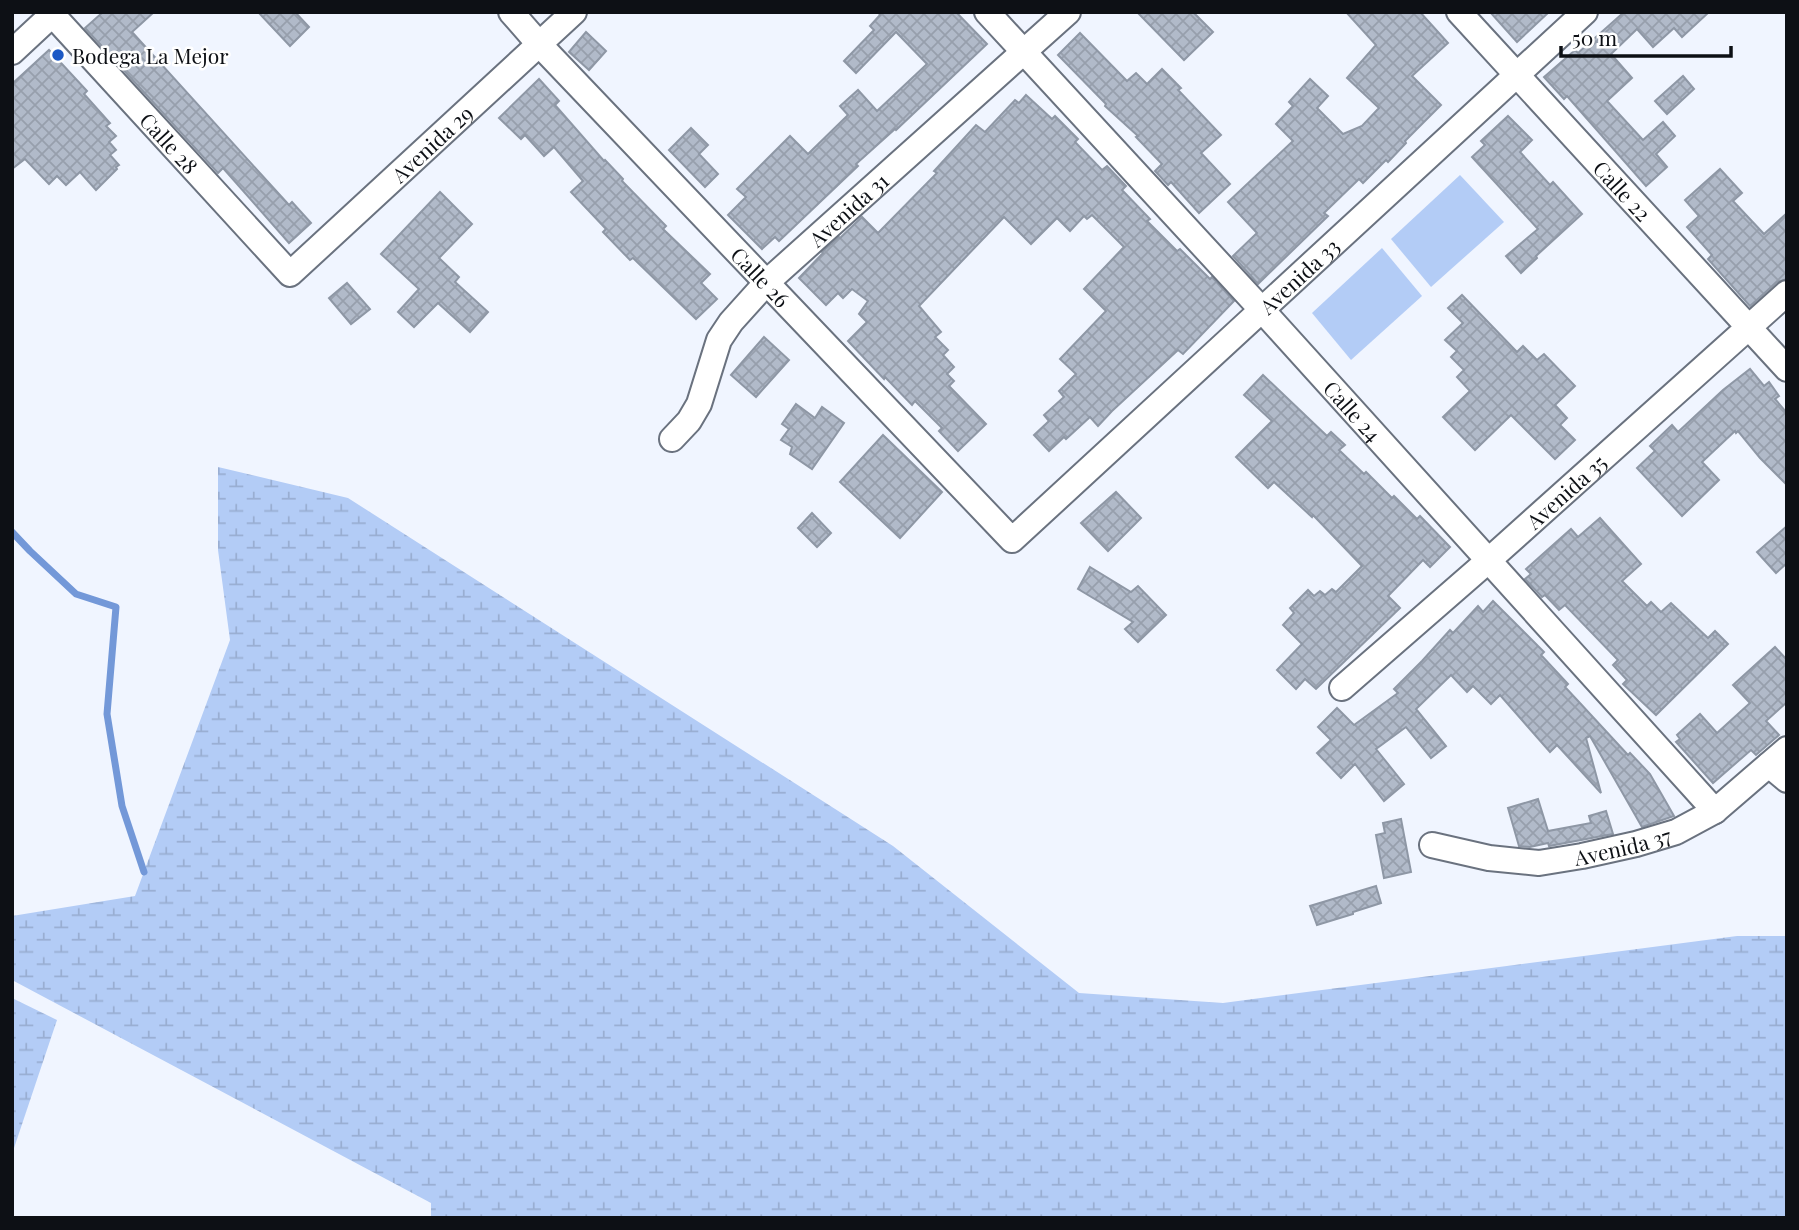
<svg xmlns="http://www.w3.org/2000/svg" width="1799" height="1230" viewBox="0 0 1799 1230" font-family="'Playfair Display',serif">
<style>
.wetland{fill:url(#wetland-marsh)}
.garden{fill:#b3ccf6}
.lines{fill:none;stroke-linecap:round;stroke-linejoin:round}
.stream{stroke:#7398d8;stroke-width:7}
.building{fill:url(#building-cross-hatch);stroke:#8e97a5;stroke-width:2}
.minor-casing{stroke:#6a727f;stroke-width:28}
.minor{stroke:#fff;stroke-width:24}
.poi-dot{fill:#1c59c5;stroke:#fff;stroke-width:2.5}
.labels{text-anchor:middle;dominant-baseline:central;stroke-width:5;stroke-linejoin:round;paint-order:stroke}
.poi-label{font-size:21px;fill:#0d1015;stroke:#fff;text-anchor:start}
.street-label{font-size:21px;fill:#0d1015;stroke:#fff}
</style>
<defs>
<pattern id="wetland-marsh" width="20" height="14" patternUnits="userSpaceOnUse" patternTransform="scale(1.75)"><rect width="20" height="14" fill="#b3ccf6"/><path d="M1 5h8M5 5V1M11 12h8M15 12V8" fill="none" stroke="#99aed2"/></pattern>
<pattern id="building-cross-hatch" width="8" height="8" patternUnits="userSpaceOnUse" patternTransform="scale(1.75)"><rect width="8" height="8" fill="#b1bac9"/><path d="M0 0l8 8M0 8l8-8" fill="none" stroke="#979fac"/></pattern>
</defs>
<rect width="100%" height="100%" fill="#f0f5ff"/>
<g class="wetland">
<polygon points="218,467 348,498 893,846 1079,993 1223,1003 1737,936 1787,936 1787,1218 431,1218 431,1203 12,980 12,916 135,896 230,640 218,550"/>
<polygon points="12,998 57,1020 12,1154"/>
</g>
<g class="garden">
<polygon points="1460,175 1504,222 1431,287 1391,239"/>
<polygon points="1382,248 1422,296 1351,360 1312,313"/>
</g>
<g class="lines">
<polyline class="stream" points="12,532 30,551 76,594 116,607 107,714 122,806 144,872"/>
</g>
<g class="building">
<polygon points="103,12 154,12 132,32 289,205 292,202 311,223 289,243 223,168 218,173 85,28"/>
<polygon points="258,12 295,12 309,27 290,46"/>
<polygon points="878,12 956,12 987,44 896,130 895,129 856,164 858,166 779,241 775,237 762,249 728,215 746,197 737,189 790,136 808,154 848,115 840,106 858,90 877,111 927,64 896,32 856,73 844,61 874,30 870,26 880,15"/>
<polygon points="1137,12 1193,12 1213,32 1184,60"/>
<polygon points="1346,12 1420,12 1448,43 1412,76 1441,105 1405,141 1406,143 1388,162 1386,160 1363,183 1359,179 1324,213 1328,216 1258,284 1233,256 1257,233 1228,202 1293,141 1276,124 1293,106 1289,102 1310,79 1328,96 1317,108 1343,134 1362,126 1379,108 1347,78 1376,45"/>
<polygon points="1490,12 1549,12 1517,42"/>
<polygon points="1622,12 1709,12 1682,37 1674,28 1653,47 1637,29 1611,54 1632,78 1607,101 1643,140 1663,122 1675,136 1656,154 1667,167 1646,186 1567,96 1564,99 1544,77 1575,50 1578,53 1623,13"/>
<polygon points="586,32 606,51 589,70 569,52"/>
<polygon points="1080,33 1127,81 1136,73 1147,84 1162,69 1181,88 1178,90 1221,135 1201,153 1230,184 1199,213 1171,182 1168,185 1155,171 1162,164 1136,137 1138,136 1105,106 1106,104 1058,55"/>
<polygon points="49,50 87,91 84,94 110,123 106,126 116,136 109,142 116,150 110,155 119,165 116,167 117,169 96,190 80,172 66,185 57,176 49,184 25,159 12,169 12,84"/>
<polygon points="1683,76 1694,89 1667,114 1655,101"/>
<polygon points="539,79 559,101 555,105 604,161 605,160 623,179 622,181 666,226 663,229 710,274 701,283 717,299 696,319 633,258 630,260 603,232 606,229 571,192 583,181 554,147 544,156 525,135 521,139 499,118"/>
<polygon points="1026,95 1052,119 1055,116 1078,139 1075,142 1102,170 1107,166 1126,186 1122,190 1150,219 1147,221 1177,251 1180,249 1210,279 1212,277 1234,301 1183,354 1178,350 1112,411 1098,426 1090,417 1066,439 1064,437 1049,451 1034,435 1049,421 1044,415 1064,397 1059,391 1076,374 1060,359 1106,311 1084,289 1124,247 1092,215 1087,219 1084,216 1070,231 1057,218 1031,244 1004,217 919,306 941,332 935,337 948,350 943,355 954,367 947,374 954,381 949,386 986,424 958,451 939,431 942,428 915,401 912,405 885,377 884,379 848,341 867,322 859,314 868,301 852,289 843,298 838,293 826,305 799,278 823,253 822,252 839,237 840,238 862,217 878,233 937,173 934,171 976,125 985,132 1015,100 1019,103"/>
<polygon points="1508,116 1532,140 1520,152 1550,185 1553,182 1582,214 1536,256 1537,258 1521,273 1506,256 1538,229 1472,157 1485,145 1481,141"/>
<polygon points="691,128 708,145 699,154 718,174 705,187 669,150"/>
<polygon points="1720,169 1742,193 1733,201 1764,234 1787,213 1787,279 1777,282 1750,306 1708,259 1712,255 1687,227 1699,216 1685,200"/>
<polygon points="440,192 472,224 439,258 459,277 455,282 488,312 470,332 438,303 414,327 398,312 419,289 381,254"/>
<polygon points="347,283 370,309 351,324 329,298"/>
<polygon points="1462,295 1517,352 1523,346 1537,360 1544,354 1575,386 1555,405 1567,418 1560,425 1575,440 1555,459 1511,415 1475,450 1443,417 1470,391 1457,377 1464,370 1451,357 1457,351 1445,340 1463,323 1448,308"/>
<polygon points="764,337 789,360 756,397 731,375"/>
<polygon points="1750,369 1764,386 1769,382 1779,396 1775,399 1787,413 1787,485 1760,458 1738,431 1736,433 1735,431 1702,462 1719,480 1682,516 1637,468 1655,451 1650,446 1672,425 1678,432 1723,390"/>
<polygon points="1263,375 1327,436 1331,432 1345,445 1339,450 1364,474 1366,472 1392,498 1394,496 1417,519 1420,516 1450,547 1430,567 1423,560 1388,596 1400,608 1316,689 1305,679 1296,689 1277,670 1302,644 1283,625 1294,613 1290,608 1308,590 1314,596 1320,591 1325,595 1332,589 1336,592 1362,566 1313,515 1312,517 1274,482 1268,488 1236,457 1272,421 1244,395"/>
<polygon points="796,404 815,418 822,407 844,423 812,469 790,454 792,447 781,440 789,429 782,424"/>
<polygon points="883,435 942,492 900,538 840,482"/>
<polygon points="1116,492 1141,518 1108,551 1081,523"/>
<polygon points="812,513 831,533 817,547 798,528"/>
<polygon points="1600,518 1641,564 1622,581 1647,606 1651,602 1661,612 1671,603 1708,638 1715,631 1728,644 1656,715 1623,684 1627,680 1613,665 1618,660 1565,605 1559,610 1545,595 1542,597 1525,579 1531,574 1526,569 1571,529 1578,537"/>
<polygon points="1787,526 1787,563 1776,573 1757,552"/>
<polygon points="1090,567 1131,592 1138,586 1166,615 1138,642 1125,629 1133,622 1078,589"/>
<polygon points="1493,601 1544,652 1541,655 1568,684 1565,687 1579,702 1628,755 1630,753 1650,774 1674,816 1642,827 1590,736 1586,738 1601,793 1557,745 1550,752 1500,695 1491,704 1473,686 1467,692 1451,675 1416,709 1446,746 1431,758 1406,727 1376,749 1404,784 1384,801 1355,764 1341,778 1317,753 1331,740 1318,727 1337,708 1354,725 1398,693 1394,689 1422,661 1450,630 1453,633 1478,606 1483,612"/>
<polygon points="1775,647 1787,660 1787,702 1766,721 1779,735 1756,755 1751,750 1713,783 1676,742 1680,739 1677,735 1700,714 1717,733 1750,703 1733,685"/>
<polygon points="1538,799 1548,831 1591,823 1589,816 1606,811 1613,834 1549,846 1548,843 1530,847 1519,846 1508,808"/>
<polygon points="1401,819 1411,872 1384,878 1376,835 1385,833 1383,823"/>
<polygon points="1376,886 1381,903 1353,912 1353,914 1317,925 1310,906"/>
</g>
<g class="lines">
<defs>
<g id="minor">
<path id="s1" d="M50,12L290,274L574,12"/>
<path id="s2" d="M511,12L539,44L1012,540L1585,12"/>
<path id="s3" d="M987,12L1262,310L1715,811"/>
<path id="s4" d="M1459,12L1787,369"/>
<polyline points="12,52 55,12"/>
<path id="s5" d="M672,439L689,421L699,404L719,340L731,322L767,282L1068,12"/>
<path id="s6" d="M1342,688L1489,560L1787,293"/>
<polyline points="1769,765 1787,780"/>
<path id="s7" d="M1432,845L1489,858L1539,863L1582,856L1636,844L1676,832L1715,811L1787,749"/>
</g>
</defs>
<use href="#minor" class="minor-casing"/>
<use href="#minor" class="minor"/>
</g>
<circle class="poi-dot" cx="58" cy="55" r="7"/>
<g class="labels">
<g class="poi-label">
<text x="72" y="55">Bodega La Mejor</text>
</g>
<g class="street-label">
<text stroke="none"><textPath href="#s1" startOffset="177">Calle 28</textPath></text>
<text stroke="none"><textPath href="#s1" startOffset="548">Avenida 29</textPath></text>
<text stroke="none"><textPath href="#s4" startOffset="242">Calle 22</textPath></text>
<text stroke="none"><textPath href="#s5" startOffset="296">Avenida 31</textPath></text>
<text stroke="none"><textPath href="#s2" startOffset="364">Calle 26</textPath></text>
<text stroke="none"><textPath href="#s2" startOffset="1118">Avenida 33</textPath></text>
<text stroke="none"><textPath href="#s3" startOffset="541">Calle 24</textPath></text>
<text stroke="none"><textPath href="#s6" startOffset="298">Avenida 35</textPath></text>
<text stroke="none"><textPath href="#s7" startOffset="194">Avenida 37</textPath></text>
</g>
</g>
<rect width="1799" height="1230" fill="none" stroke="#0d1015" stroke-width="28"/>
<path d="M1561 46v10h170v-10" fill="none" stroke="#0d1015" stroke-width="3.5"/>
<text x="1572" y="46" font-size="21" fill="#0d1015" stroke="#ffffff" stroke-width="5" paint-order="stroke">50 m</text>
</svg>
